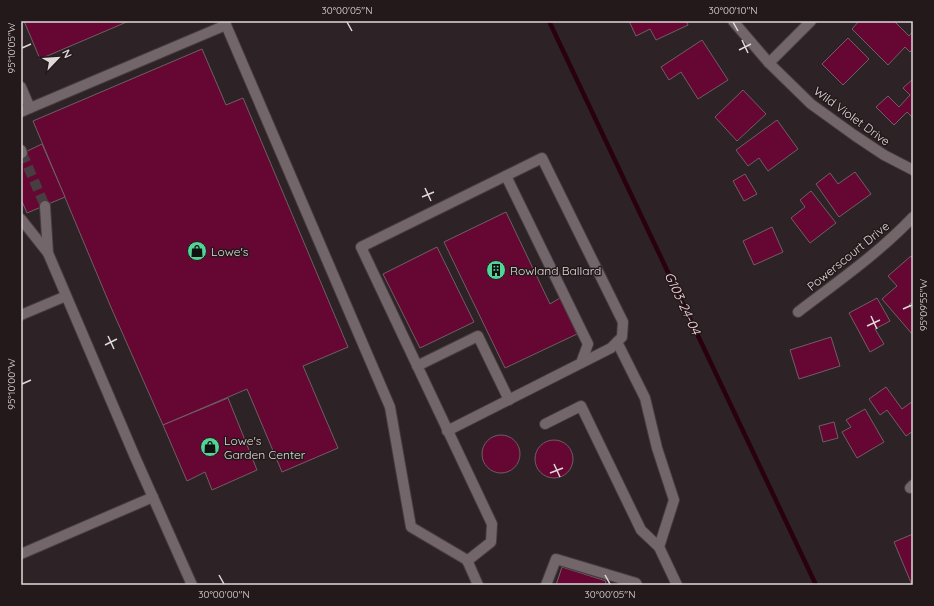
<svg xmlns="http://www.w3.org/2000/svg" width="934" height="606" viewBox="0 0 934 606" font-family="Quicksand,sans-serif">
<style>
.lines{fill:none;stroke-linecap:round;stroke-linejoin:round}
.stream{stroke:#29000f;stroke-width:4.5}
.building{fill:#660632;stroke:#6d6063}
.minor-tunnel{stroke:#483d40;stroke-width:10;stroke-dasharray:10 5;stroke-linecap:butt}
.minor-casing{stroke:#463d3f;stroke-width:12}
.minor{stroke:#73666a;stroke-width:10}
.ticks{fill:none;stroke:#e0d9da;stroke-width:1.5}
.labels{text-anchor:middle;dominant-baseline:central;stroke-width:3;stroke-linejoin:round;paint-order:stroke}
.street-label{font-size:12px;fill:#e0d9da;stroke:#23191b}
.poi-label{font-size:12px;fill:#e0d9da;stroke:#23191b;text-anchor:start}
.water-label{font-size:13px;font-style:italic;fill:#f6dae1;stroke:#23191b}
.neatline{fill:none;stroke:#e0d9da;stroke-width:1.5}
.ticks-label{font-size:10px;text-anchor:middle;fill:#e0d9da}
</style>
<rect width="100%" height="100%" fill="#2d2225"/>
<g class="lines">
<polyline class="stream" points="549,21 816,585"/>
</g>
<g class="building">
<polygon points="24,21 129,21 40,59"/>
<polygon points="629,21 686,21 688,25 656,40 650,29 636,36"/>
<polygon points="859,21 894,21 909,36 913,31 913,49 910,52 905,47 888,65 852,29"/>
<polygon points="848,38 869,59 843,85 822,64"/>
<polygon points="702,40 728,80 698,99 681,72 669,80 661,67"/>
<polygon points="202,49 226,105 243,98 348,347 303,366 338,448 282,472 247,389 163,425 110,305 33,121"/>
<polygon points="913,79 913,118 907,112 894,125 876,107 888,96 899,107 910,95 903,88"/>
<polygon points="743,90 766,114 737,141 715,117"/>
<polygon points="777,120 798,149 768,171 759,158 748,166 736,150"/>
<polygon points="42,144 65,197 27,213 21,199 21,154"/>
<polygon points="855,172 871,194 839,217 816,184 830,173 838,184"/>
<polygon points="745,174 757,194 744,201 733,181"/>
<polygon points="811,191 836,223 810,243 791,218 805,207 800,200"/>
<polygon points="506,212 550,304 560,298 577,334 505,368 444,242"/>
<polygon points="772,227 783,252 754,265 743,241"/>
<polygon points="437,247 474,322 420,348 383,274"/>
<polygon points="911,256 913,259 913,301 909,305 913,310 913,335 882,299 897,286 888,276"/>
<polygon points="877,298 890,321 875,329 884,344 870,352 849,313"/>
<polygon points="831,337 840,366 799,379 790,350"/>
<polygon points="886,387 902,409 913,401 913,431 906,436 887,410 880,415 869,399"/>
<polygon points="228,398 257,470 212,490 205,472 187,481 163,425"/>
<polygon points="865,409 884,442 857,458 842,432 851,427 846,420"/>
<polygon points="834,422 838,438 823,442 819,426"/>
<circle cx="501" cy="454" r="19"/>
<circle cx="554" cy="459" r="19"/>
<polygon points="913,534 913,585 912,585 894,542"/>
<polygon points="562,567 606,581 605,585 556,585"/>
</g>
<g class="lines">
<polyline class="minor-tunnel" points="22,153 45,206"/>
<defs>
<g id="minor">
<polyline points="733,21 769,63 811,104 854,135 884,155 913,170"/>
<polyline points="769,63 811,21"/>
<polyline points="21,87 30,108 21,112"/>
<polyline points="30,108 226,25 390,407 411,527 467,560 478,585"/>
<polyline points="21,150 22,153"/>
<polyline points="506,176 588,344 581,363"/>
<polyline points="45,206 48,253"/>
<polyline points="21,219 48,253 135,457 192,585"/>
<path d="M798,312C837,282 879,253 913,217"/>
<polyline points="21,315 66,296"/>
<polyline points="617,342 645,398 657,448 674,500 659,547"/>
<polyline points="417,366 478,336 509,400"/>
<polyline points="545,424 581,406 641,530 659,547 677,585"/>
<polyline points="447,431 611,348 622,337 623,322 542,158 361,247 492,524 491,542 467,561"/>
<polyline points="910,488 913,485"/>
<polyline points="21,554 153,497"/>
<polyline points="546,585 556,559 636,583 637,585"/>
</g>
</defs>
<use href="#minor" class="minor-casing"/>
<use href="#minor" class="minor"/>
</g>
<path class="ticks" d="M347,22L352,31M733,22L738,31M742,40L748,53M22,48L31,44M739,50L751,44M425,188L431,201M422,197L434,192M903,309L912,305M871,316L877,329M867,326L880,320M108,336L114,349M105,345L117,339M22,384L31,380M554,464L560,477M550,473L563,468M219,575L224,584M605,575L610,584"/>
<defs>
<symbol id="shop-disc" viewBox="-11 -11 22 22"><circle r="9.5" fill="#53d396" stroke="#23191b"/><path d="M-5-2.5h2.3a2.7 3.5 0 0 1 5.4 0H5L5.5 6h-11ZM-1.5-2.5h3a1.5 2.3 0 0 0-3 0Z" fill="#111"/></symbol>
<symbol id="building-disc" viewBox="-11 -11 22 22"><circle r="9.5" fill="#53d396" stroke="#23191b"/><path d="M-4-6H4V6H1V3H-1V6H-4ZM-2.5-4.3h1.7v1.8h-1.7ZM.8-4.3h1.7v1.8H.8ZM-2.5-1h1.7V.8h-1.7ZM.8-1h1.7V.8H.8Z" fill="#111"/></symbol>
</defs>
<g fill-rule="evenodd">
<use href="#shop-disc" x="186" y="240" width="22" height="22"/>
<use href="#building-disc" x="485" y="259" width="22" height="22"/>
<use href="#shop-disc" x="199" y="436" width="22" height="22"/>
</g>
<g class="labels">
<g class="street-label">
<text transform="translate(852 116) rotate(36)">Wild Violet Drive</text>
<text transform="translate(848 256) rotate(-39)">Powerscourt Drive</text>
</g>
<g class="poi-label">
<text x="211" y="251">Lowe's</text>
<text x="510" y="270">Rowland Ballard</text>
<text x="224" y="440">Lowe's<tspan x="224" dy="14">Garden Center</tspan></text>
</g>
<g class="water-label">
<text transform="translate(683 303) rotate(65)">G103-24-04</text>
</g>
</g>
<rect width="934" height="606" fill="none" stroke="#23191b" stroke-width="44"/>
<g transform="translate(58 58) rotate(65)" stroke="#23191b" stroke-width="3" paint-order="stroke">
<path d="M0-3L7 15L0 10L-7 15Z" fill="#e0d9da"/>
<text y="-6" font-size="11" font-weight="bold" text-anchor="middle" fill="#e0d9da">N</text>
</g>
<rect x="22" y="22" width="890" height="562" class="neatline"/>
<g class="ticks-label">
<text x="347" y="14">30°00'05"N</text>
<text x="733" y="14">30°00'10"N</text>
<text transform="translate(11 48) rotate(-90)" y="4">95°10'05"W</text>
<text transform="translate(923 305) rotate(-90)" y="4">95°09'55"W</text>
<text transform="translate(11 384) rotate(-90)" y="4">95°10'00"W</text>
<text x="224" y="598">30°00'00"N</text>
<text x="610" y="598">30°00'05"N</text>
</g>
</svg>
